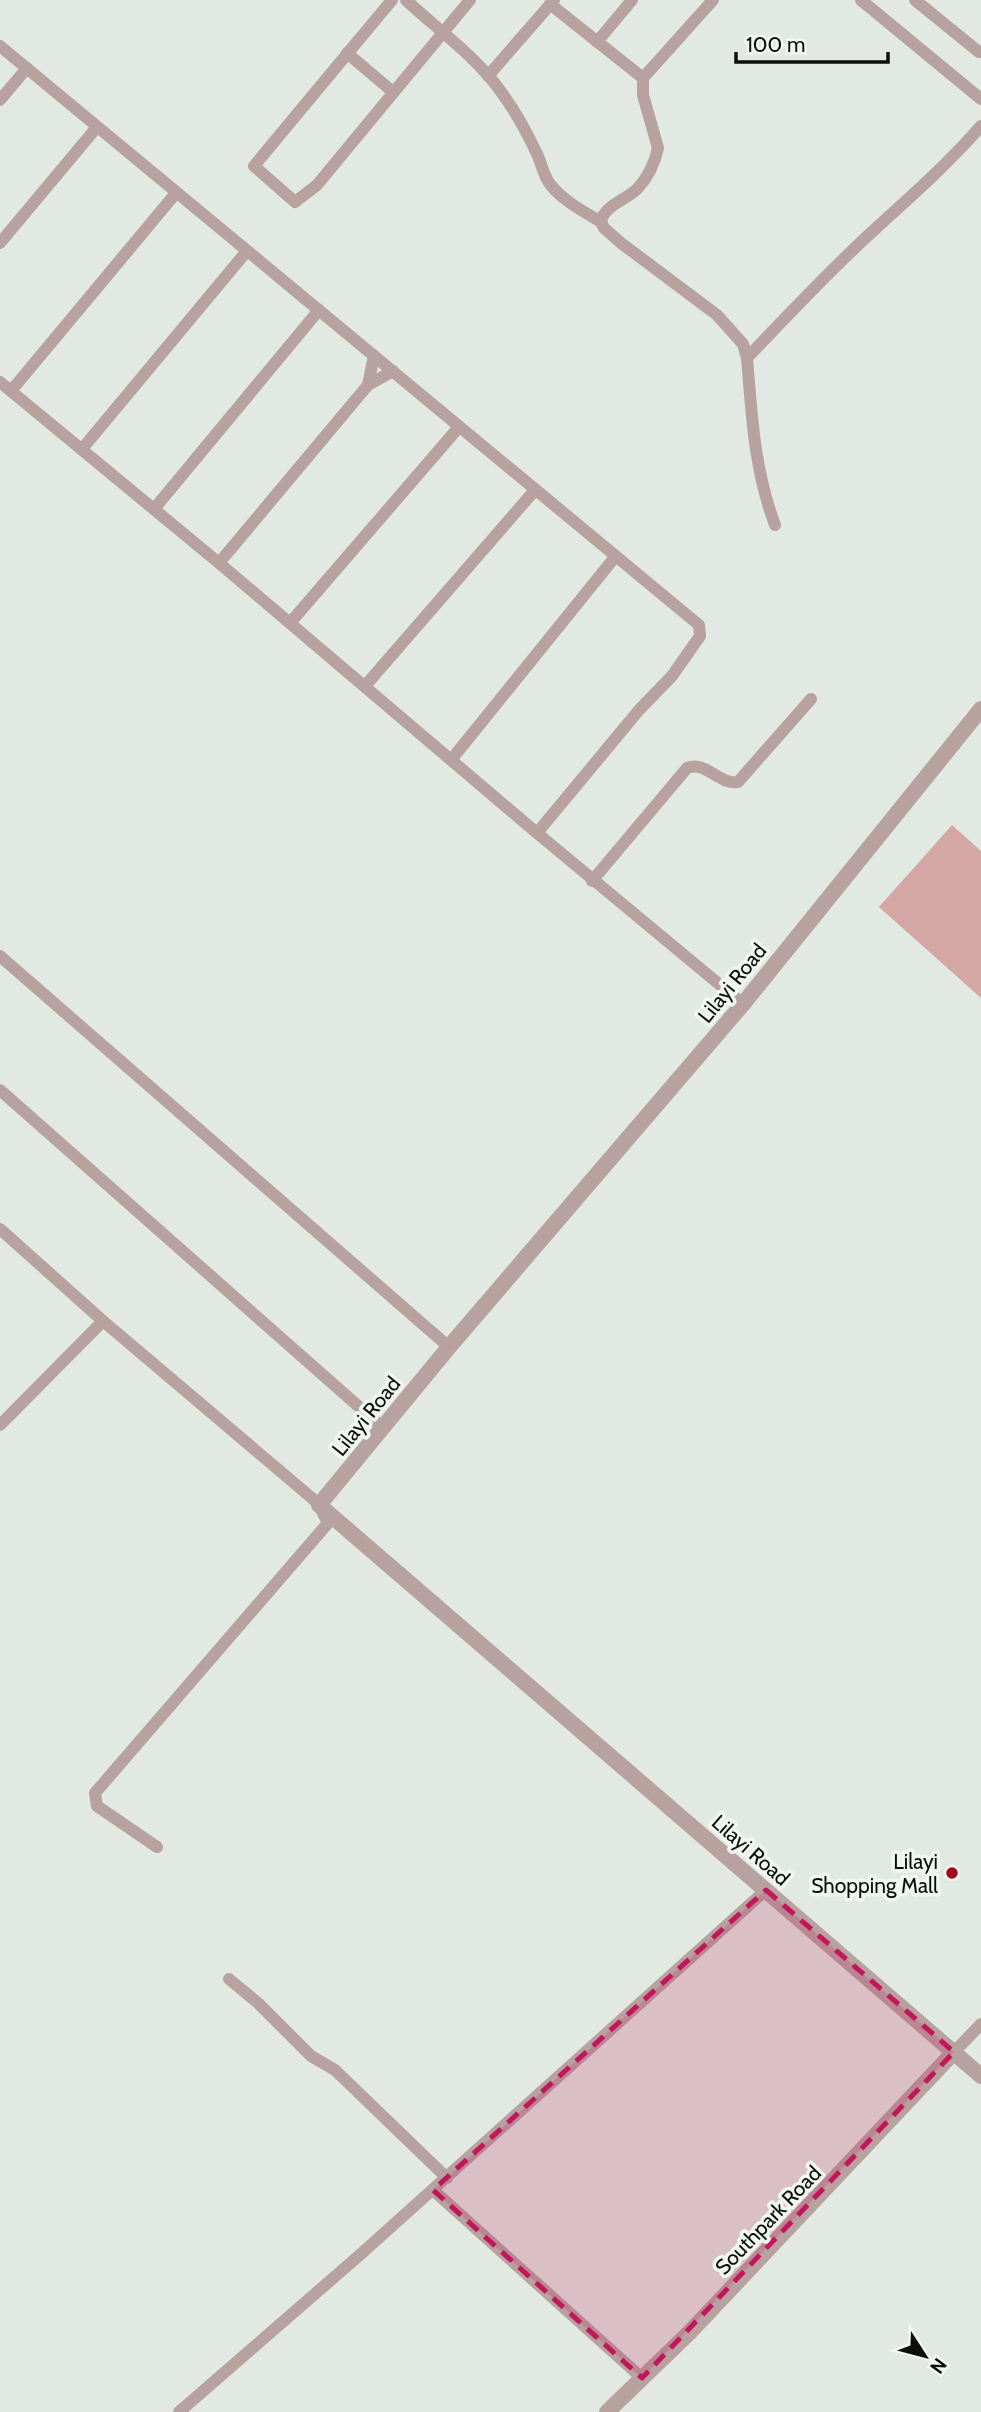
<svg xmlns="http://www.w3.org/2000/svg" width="981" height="2412" viewBox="0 0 981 2412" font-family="Cabin,sans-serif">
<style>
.green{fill:#d4a7a4}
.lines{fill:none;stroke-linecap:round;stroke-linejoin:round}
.minor{stroke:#b7a2a0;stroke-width:12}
.tertiary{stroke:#b7a2a0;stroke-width:16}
.marked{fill:#c2185b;fill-opacity:0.2;stroke:#c2185b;stroke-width:5;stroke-dasharray:14 9;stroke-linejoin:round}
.poi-dot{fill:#a30720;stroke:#f0f6f0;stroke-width:2.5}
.labels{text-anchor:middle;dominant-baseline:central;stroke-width:7;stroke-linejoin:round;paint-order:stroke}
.street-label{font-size:21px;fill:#0c0e0c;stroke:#f0f6f0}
.poi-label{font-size:21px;fill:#0c0e0c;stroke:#f0f6f0;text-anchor:end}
</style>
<rect width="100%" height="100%" fill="#e2e9e3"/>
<polygon class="green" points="952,825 981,851 981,998 879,907"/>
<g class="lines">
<g class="minor">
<polyline points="392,0 254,166 295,202 317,185 470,0"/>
<path d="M406,0C437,29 474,55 499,89C514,109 527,132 537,154C542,164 543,175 550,184C563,201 583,211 601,222"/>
<path d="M713,0L643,78V95L658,148C655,162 648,177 638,188C627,200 604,205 601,222L604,228L621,243L717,315L743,344L747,358C752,418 754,468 775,525"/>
<polyline points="861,0 981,99"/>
<polyline points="915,0 979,52"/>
<polyline points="550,4 643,78"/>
<polyline points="597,42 632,0"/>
<polyline points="0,46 699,625 700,636 672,676 639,710 537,833 219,563 0,382"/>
<polyline points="347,53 393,92"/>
<polyline points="488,76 554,0"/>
<polyline points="0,100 27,68"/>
<polyline points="0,243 97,127"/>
<polyline points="374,356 368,385 393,371"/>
<path d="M747,358C788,315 829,271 873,231C910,197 948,164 981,126"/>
<polyline points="11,391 176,193"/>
<polyline points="82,449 247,251"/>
<polyline points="154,509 319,310"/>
<polyline points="219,563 368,385"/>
<polyline points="290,623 459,427"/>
<polyline points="365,686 535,490"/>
<polyline points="451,760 615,557"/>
<polyline points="537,833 743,1004"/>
<path d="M592,881L687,768C705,760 719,785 738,782L811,699"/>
<polyline points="0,956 449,1347"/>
<polyline points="0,1090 383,1428"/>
<polyline points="0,1229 103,1321 313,1499 319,1505 328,1523 95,1793 97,1806 157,1847"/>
<polyline points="0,1425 103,1321"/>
<polyline points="229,1979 258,2003 311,2056 335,2070 447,2178"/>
<polyline points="954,2052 981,2024"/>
<polyline points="433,2190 642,2378"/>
<polyline points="179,2412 362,2253 766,1890"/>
</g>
<g class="tertiary">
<polyline points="981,709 743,1004 449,1347 319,1505 981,2076"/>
<polyline points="607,2412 690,2332 954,2052"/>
</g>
</g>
<path class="marked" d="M766,1890L954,2052L642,2378L433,2190Z"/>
<circle class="poi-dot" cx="952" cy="1873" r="7"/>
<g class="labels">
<g class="street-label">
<text transform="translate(732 983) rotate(-51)">Lilayi Road</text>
<text transform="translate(366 1416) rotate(-51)">Lilayi Road</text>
<text transform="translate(751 1850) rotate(41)">Lilayi Road</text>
<text transform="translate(768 2220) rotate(-46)">Southpark Road</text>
</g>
<g class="poi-label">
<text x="938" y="1861">Lilayi<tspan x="938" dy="24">Shopping Mall</tspan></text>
</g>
</g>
<g transform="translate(925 2356) rotate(126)" stroke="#f0f6f0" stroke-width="5" paint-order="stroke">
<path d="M0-5L12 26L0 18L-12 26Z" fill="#0c0e0c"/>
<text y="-10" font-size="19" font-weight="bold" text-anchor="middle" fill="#0c0e0c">N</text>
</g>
<path d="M736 52v10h152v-10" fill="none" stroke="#0c0e0c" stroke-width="3.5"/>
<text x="746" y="52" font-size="21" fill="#0c0e0c" stroke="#f0f6f0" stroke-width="5" paint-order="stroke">100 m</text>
</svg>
